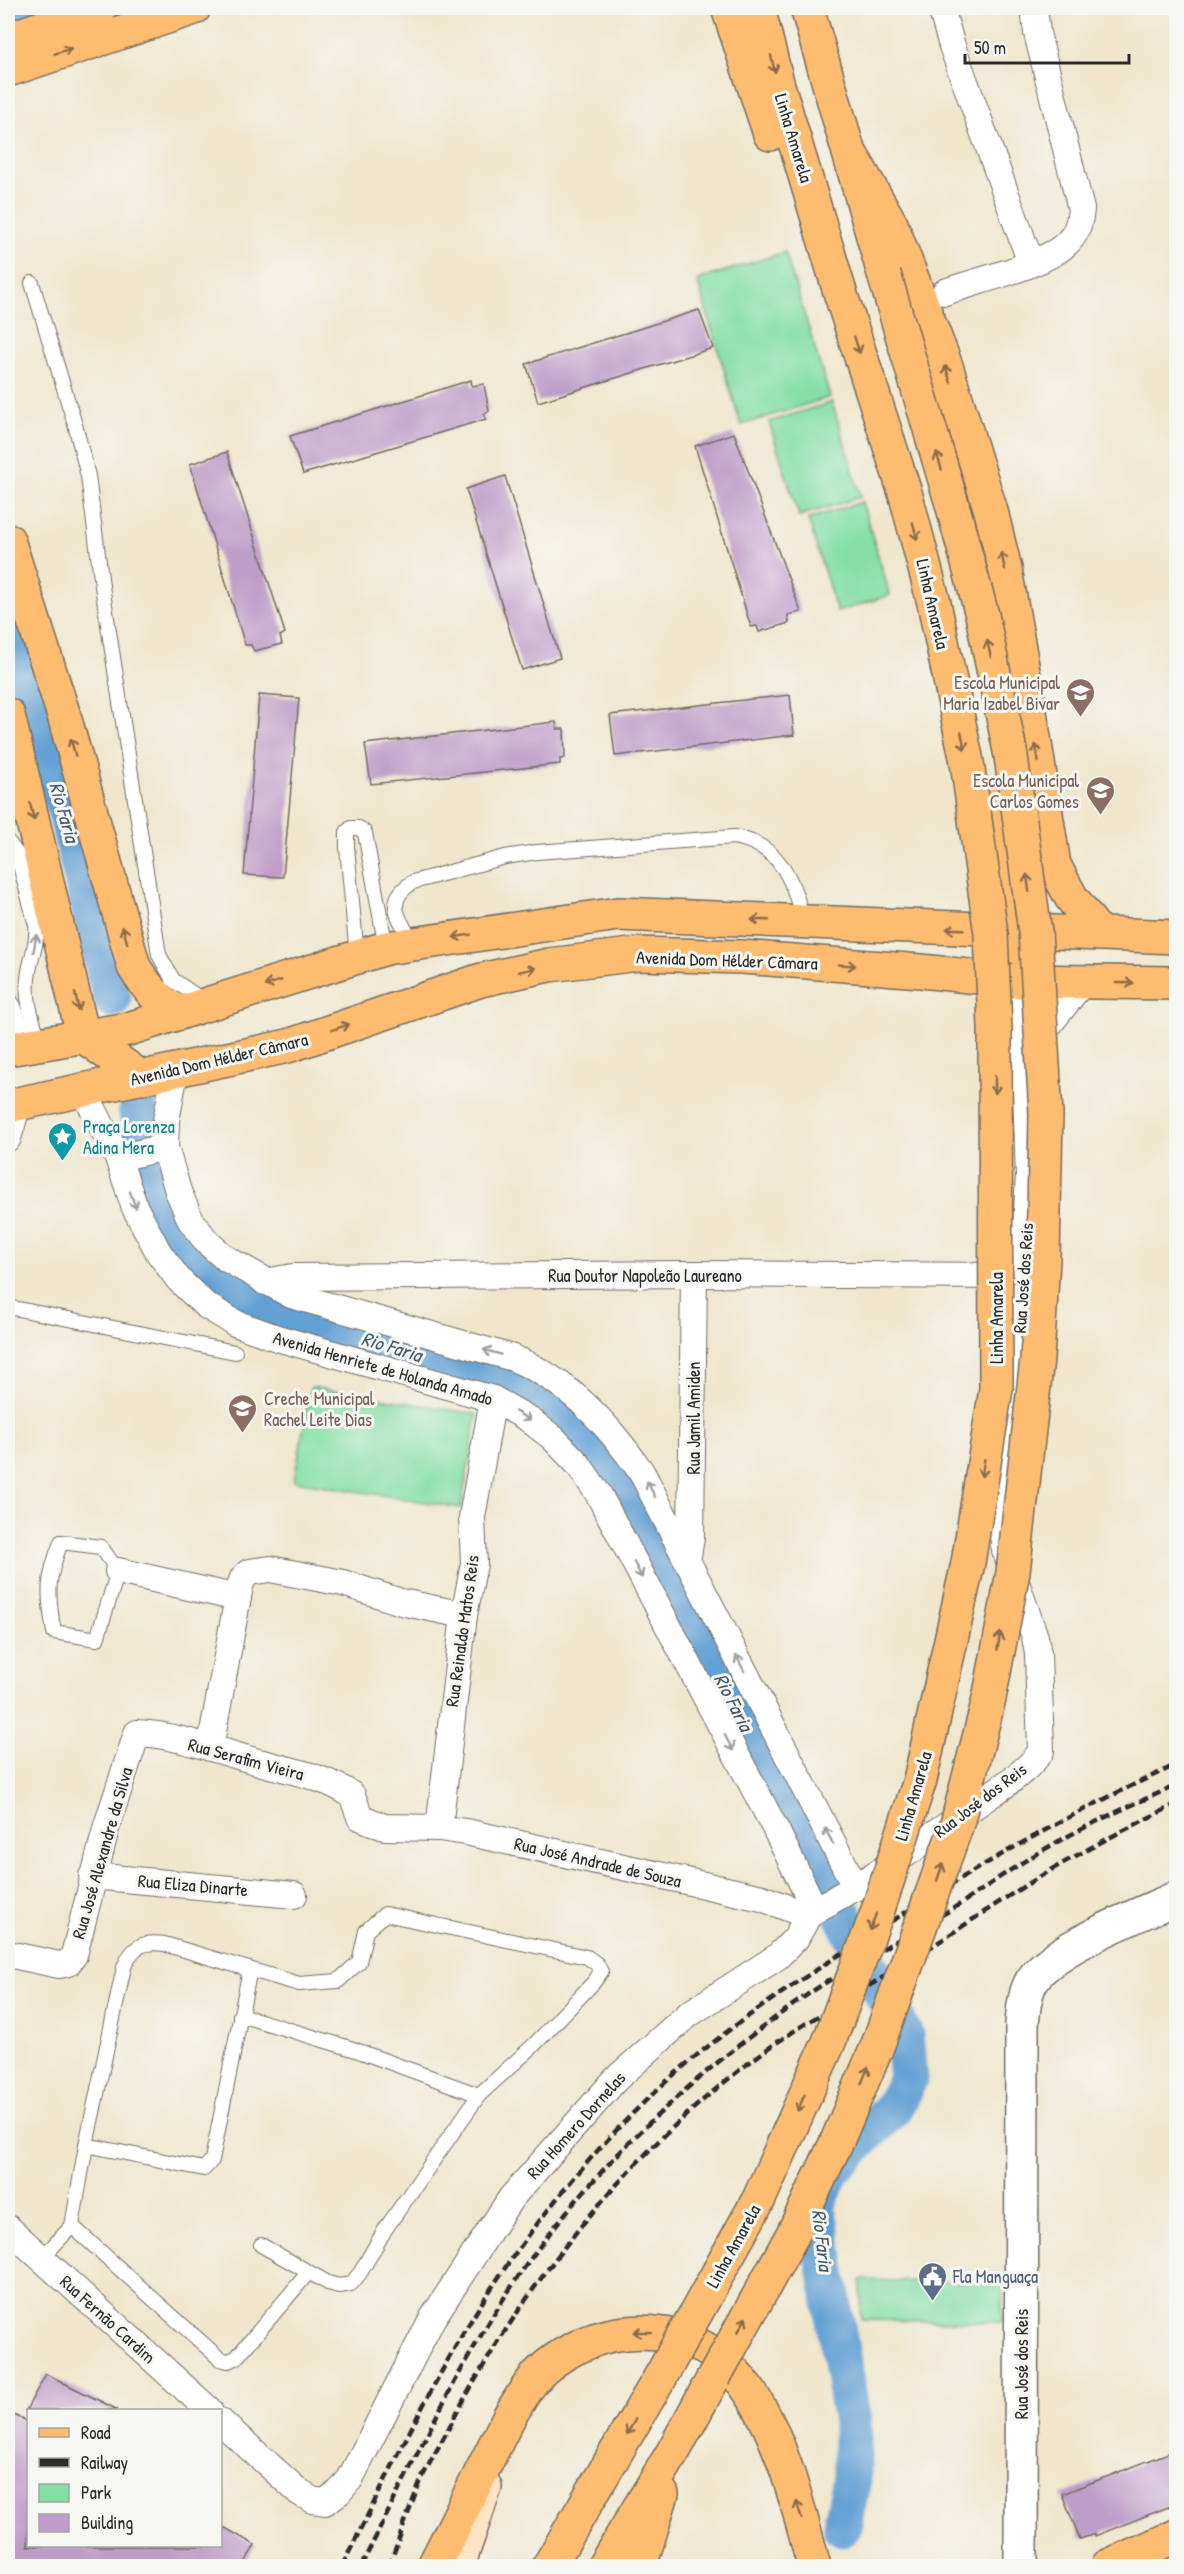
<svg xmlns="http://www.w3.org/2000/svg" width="1184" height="2574" viewBox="0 0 1184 2574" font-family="'Patrick Hand',sans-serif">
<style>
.green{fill:#85dfa5;stroke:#588568;stroke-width:1.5}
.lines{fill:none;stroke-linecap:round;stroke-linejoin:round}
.river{stroke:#64a0d4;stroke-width:39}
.building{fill:#bf9dc9}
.service-casing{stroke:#706c63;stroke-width:16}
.minor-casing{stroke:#706c63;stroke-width:28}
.tertiary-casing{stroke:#706c63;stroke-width:36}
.secondary-casing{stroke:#706c63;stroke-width:36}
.primary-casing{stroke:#706c63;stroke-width:36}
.motorway-casing{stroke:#706c63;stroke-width:36}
.service{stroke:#fff;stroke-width:14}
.minor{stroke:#fff;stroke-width:26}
.tertiary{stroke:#fff;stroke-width:33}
.secondary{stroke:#ffe4c6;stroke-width:33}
.primary{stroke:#febc70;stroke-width:33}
.motorway{stroke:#febc70;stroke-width:33}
.rail{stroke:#2b2b2b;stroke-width:4.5;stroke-dasharray:9 4.5;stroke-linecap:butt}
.motorway-bridge-casing{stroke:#706c63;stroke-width:36;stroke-linecap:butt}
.motorway-bridge{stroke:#febc70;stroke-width:33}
.oneway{stroke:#8a6c4a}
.oneway2{stroke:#a0a0a0}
.labels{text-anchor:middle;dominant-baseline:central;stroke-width:6;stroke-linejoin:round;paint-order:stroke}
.street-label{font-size:18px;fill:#2b2b2b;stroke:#f6f6f2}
.education-label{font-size:18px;fill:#785e54;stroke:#f6f6f2;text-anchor:end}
.culture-label{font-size:18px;fill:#0d838f;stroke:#f6f6f2;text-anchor:start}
.service-label{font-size:18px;fill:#4e5e75;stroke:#f6f6f2;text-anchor:start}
.water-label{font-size:20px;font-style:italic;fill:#425a6f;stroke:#f6f6f2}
</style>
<rect width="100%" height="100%" fill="#f6f6f2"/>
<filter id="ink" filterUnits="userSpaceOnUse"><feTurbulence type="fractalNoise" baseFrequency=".0167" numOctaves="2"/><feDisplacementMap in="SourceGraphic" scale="12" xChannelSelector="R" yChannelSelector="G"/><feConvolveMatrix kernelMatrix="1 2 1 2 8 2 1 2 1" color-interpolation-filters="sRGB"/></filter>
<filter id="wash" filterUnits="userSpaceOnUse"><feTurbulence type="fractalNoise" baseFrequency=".008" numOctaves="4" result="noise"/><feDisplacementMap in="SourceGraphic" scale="24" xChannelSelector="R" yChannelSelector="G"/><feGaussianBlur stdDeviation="1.35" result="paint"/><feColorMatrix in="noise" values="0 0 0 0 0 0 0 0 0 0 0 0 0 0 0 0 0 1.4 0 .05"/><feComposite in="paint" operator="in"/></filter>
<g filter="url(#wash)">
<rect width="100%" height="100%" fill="#efe6cc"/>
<g class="green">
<polygon points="785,252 830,397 741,425 697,280"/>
<polygon points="832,402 861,497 799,516 769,422"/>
<polygon points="862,502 890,595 837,612 808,519"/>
<polygon points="311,1387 477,1414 461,1508 294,1481"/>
<polygon points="861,2280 1003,2283 1002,2322 861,2320"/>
</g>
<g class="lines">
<g class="river">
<polyline points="8,11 18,8"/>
<polyline points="8,628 67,812 112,998"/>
<polyline points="138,1112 157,1206 184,1248 216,1281 255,1304 510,1383 557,1410 599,1449 627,1492 904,2035 908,2079 893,2108 831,2170 816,2206 852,2422 852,2479 842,2527"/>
</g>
</g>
<g id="blocks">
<g class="building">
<polygon points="699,310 713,348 538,402 526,364"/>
<polygon points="471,380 472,386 484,384 489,411 484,414 486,419 303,474 290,436"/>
<polygon points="734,433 801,612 788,615 789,623 759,632 757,626 751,627 695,446"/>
<polygon points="227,452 285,633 280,636 282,644 254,651 251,645 245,645 190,464"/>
<polygon points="505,476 560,658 522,670 466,489"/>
<polygon points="259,695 299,698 283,877 244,875"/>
<polygon points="790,695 794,735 615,756 610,715"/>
<polygon points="556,722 557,729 564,729 565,758 560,759 560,764 371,784 365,744"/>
<polygon points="46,2374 118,2410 26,2410"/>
<polygon points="8,2412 28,2422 28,2546 220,2546 220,2525 255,2545 243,2566 8,2566"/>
<polygon points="1176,2450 1176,2504 1095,2536 1095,2534 1080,2539 1062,2494"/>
</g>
</g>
</g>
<g filter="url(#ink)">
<use href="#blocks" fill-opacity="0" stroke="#706c63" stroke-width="1.5"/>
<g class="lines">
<defs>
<g id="service">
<polyline points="32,283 76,428 88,476 102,586 159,955 173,980 204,1001"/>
<path d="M8,842L17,854L36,925C38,941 32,955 29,971C24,997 32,1019 40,1043"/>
<path d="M413,943C399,918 383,901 413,882L505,857L537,852L734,837C780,845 794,880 803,922"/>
<polyline points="357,956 347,847 347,832 351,828 359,828 365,833 386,948"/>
<polyline points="8,997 14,1006 27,1046"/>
<polyline points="8,1307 235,1352"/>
<path d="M61,1542L101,1547L118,1571L97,1639L54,1632C47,1593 47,1579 61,1542Z"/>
<path d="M250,1969L212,2160L204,2169L86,2145L124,1967C132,1947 142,1941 164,1944L299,1984L338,1981L359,1962L366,1931L385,1914L587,1957L597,1964L601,1972L593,1983L533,2046L479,2095L386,2228L360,2273L351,2284L339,2286L328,2283L261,2245"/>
<polyline points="240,2015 353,2049 479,2095"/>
<polyline points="72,2226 220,2359 228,2361 236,2358 308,2273"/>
<polyline points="41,2259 72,2226 86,2145"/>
</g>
<g id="minor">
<polyline points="941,8 952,46 1031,263"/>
<path d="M945,292C976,281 1046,265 1067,243C1077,234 1080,222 1081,209L1037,33L1034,8"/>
<polyline points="1036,1041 1083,982"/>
<path d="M175,1072L166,1121L165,1147L178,1191L191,1221L207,1242L225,1258L291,1295L513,1358C569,1381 608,1424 642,1473L856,1888"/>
<polyline points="83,1089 118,1158 135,1208 159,1253 179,1280 205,1305 235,1323 277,1338 493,1399 527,1418 553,1438 578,1464 599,1495 776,1830 815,1910"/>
<polyline points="8,1138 18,1104"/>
<polyline points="118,1158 165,1147"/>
<polyline points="265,1282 293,1277 694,1274 1015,1276"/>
<polyline points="687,1561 691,1538 694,1274"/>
<polyline points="118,1571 238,1598"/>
<polyline points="210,1748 240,1586 243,1578 249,1572 270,1569 343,1583 401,1602 464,1615"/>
<polyline points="439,1828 464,1615 474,1564 472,1517 493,1399"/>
<polyline points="92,1876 294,1895"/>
<path d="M8,1954L59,1965L68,1963L74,1955L107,1825L137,1733C173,1734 219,1751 255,1761C287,1770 324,1776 352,1795L360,1817L384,1827L439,1828L466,1832L762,1898L808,1916"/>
<polyline points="8,2228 209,2410"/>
<path d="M220,2421L300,2493L312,2500L325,2502L339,2492L350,2479L432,2319L511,2198L616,2079L689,2014L777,1957L796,1938L808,1916L815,1910C871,1880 922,1843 973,1807C994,1792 1028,1772 1041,1751L1038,1654L1035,1637L1005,1550L1000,1516L1016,1382L1029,1177L1023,1006L1016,981"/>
</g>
<path id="tertiary" d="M1021,2566L1022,2025C1023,2012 1024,1997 1030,1984C1046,1950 1141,1914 1176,1898"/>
<polyline id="secondary" points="458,2566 485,2487"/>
<g id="primary">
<path d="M1022,950L1013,931L995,809L998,796L1010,788C1021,790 1031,791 1038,801"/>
<polyline points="8,1049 128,1029 386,948 618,914 1176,937"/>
<polyline points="8,1106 288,1046 481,980 549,965 639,954 742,957 921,971 1016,981 1176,983"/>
<path d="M509,2417C520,2399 531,2379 547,2366C568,2349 599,2335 626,2333C759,2320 787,2468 814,2566"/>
<polyline points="1108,2566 1176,2536"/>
</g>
<g id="motorway">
<polyline points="728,8 770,134"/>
<polyline points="758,8 777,82 839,289"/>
<polyline points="807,8 884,274"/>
<polyline points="8,39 100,8"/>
<polyline points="8,70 194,8"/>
<polyline points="849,151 891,224 946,366 991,511 1005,569 1028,699 1054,865 1071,897 1098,932"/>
<path d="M8,540L65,719L134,967C147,988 158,1001 179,1013"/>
<polyline points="8,715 83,1036 142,1078"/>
<polyline points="434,2566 509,2417"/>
<polyline points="549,2566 661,2376"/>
<polyline points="604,2566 673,2452 714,2377"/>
<polyline points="640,2566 662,2494"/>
</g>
</defs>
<use href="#service" class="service-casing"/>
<use href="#minor" class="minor-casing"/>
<use href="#tertiary" class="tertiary-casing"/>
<use href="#secondary" class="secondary-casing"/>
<use href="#primary" class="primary-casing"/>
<use href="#motorway" class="motorway-casing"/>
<use href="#service" class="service"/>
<use href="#minor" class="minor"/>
<use href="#tertiary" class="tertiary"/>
<use href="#secondary" class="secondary"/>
<use href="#primary" class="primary"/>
<use href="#motorway" class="motorway"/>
<g class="rail">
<path d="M342,2566C395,2463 444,2353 512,2258C567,2181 632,2106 706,2048C764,2002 827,1963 889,1923C981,1864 1076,1810 1176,1765"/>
<path d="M361,2566C411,2468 457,2366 520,2274C593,2167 691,2077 797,2002C847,1966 904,1938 957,1906C978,1893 999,1877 1020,1864C1069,1833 1123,1808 1176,1786"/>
<path d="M389,2566C400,2537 410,2506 423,2476C433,2456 445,2436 455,2416C529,2279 626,2156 750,2062C798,2025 852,1997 903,1965C951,1935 997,1902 1046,1873C1088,1848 1132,1826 1176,1804"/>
</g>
<defs>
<g id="motorway-bridge">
<polyline points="661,2376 759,2199 829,2042 877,1913 920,1780 968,1563 996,1389 995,1027 991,934 967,762 934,603 906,496 839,289"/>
<polyline points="714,2377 793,2234 837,2141 877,2047 957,1824 989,1699 1013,1572 1037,1359 1043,1260 1046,1114 1035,932 1011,756 982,615 952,504 884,274"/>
</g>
</defs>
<use href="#motorway-bridge" class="motorway-bridge-casing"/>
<use href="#motorway-bridge" class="motorway-bridge"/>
</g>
<defs><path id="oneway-shaft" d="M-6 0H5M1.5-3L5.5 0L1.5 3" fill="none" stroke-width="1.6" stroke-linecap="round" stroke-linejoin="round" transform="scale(1.5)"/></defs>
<g class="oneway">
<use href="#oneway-shaft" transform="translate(63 51) rotate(-18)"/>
<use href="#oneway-shaft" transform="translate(773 64) rotate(76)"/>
<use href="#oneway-shaft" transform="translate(857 345) rotate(72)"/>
<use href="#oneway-shaft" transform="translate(948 374) rotate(-108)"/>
<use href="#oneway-shaft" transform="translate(939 461) rotate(-107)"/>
<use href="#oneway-shaft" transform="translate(915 531) rotate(75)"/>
<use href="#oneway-shaft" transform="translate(1003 561) rotate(-103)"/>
<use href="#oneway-shaft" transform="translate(989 649) rotate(-102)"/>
<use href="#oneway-shaft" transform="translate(963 741) rotate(78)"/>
<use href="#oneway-shaft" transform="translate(73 747) rotate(-105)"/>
<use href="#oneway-shaft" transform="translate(1037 753) rotate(-99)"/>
<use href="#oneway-shaft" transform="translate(32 812) rotate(77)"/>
<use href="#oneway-shaft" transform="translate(1028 883) rotate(-98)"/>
<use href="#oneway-shaft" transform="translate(760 920) rotate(-178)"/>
<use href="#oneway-shaft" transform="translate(955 929) rotate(-178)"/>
<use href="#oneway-shaft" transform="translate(125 935) rotate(-105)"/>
<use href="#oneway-shaft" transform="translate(462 936) rotate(171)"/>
<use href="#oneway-shaft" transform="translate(847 965) rotate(4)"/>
<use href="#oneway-shaft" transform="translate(527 970) rotate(-12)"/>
<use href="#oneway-shaft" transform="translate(273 983) rotate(162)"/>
<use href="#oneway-shaft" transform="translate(1125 983)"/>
<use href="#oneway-shaft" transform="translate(77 1002) rotate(77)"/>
<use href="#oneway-shaft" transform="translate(341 1027) rotate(-19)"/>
<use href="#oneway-shaft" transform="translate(995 1085) rotate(90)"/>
<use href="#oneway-shaft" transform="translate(983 1468) rotate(99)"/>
<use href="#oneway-shaft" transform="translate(999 1641) rotate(-79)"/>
<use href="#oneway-shaft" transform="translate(940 1872) rotate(-71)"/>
<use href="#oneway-shaft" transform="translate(873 1922) rotate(110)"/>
<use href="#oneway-shaft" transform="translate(865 2075) rotate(-67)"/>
<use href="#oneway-shaft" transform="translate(801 2103) rotate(114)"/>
<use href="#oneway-shaft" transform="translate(742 2325) rotate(-61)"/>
<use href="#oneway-shaft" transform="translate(642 2332) rotate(180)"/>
<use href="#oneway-shaft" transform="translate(631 2427) rotate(120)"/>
<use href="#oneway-shaft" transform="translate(799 2510) rotate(-106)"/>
</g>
<g class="oneway2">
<use href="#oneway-shaft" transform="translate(35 943) rotate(-80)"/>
<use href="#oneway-shaft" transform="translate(133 1200) rotate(70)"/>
<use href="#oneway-shaft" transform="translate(492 1352) rotate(-164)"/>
<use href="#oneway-shaft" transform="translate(523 1416) rotate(31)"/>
<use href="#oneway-shaft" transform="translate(651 1489) rotate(-117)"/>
<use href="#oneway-shaft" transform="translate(638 1570) rotate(62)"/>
<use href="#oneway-shaft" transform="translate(740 1663) rotate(-117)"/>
<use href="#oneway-shaft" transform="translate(729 1743) rotate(62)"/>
<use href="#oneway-shaft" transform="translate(829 1836) rotate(-117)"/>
</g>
</g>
<defs>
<symbol id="school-pin" viewBox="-11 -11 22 30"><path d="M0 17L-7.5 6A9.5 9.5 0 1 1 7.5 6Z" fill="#8d6e63" stroke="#f6f6f2"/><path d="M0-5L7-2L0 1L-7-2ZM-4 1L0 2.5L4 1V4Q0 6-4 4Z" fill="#fff"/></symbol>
<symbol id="sight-pin" viewBox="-11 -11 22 30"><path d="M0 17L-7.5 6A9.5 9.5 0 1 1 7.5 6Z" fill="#0f9aa8" stroke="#f6f6f2"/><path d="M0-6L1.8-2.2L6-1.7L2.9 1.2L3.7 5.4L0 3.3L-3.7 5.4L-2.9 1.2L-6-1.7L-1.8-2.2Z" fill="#fff"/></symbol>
<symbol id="civic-pin" viewBox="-11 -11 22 30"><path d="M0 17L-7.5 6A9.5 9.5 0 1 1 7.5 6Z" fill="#5c6f8a" stroke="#f6f6f2"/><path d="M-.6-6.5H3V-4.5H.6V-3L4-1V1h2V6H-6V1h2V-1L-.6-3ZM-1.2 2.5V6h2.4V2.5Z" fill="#fff"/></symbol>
</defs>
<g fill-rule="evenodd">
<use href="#school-pin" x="1064" y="676" width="33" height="45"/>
<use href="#school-pin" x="1084" y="774" width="33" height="45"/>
<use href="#sight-pin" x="46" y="1120" width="33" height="45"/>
<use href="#school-pin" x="226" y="1392" width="33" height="45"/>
<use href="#civic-pin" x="916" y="2260" width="33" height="45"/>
</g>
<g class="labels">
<g class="street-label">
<text transform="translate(794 138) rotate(73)">Linha Amarela</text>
<text transform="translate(933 604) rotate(77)">Linha Amarela</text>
<text transform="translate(727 960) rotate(2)">Avenida Dom Hélder Câmara</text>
<text transform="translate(219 1059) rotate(-13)">Avenida Dom Hélder Câmara</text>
<text x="645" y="1275">Rua Doutor Napoleão Laureano</text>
<text transform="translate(1023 1278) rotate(-86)">Rua José dos Reis</text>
<text transform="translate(996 1318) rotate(-90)">Linha Amarela</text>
<text transform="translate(383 1368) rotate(16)">Avenida Henriete de Holanda Amado</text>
<text transform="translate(693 1418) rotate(-90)">Rua Jamil Amiden</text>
<text transform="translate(462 1631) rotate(-82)">Rua Reinaldo Matos Reis</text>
<text transform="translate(246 1759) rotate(15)">Rua Serafim Vieira</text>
<text transform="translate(913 1796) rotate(-74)">Linha Amarela</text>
<text transform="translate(980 1800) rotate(-37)">Rua José dos Reis</text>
<text transform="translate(102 1853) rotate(-74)">Rua José Alexandre da Silva</text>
<text transform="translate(598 1862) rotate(13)">Rua José Andrade de Souza</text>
<text transform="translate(193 1885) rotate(5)">Rua Eliza Dinarte</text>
<text transform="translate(576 2125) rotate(-48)">Rua Homero Dornelas</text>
<text transform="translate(733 2246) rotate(-61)">Linha Amarela</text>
<text transform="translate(108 2319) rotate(42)">Rua Fernão Cardim</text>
<text transform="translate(1021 2364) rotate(-90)">Rua José dos Reis</text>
</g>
<g class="education-label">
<text x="1060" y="682">Escola Municipal<tspan x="1060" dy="21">Maria Izabel Bivar</tspan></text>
<text x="1079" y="780">Escola Municipal<tspan x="1079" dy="21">Carlos Gomes</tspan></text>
<text x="264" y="1398" text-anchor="start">Creche Municipal<tspan x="264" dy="21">Rachel Leite Dias</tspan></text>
</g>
<g class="culture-label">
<text x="83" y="1126">Praça Lorenza<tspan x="83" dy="21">Adina Mera</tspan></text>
</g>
<g class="service-label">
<text x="953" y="2276">Fla Manguaça</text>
</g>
<g class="water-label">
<text transform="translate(65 812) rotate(74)">Rio Faria</text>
<text transform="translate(392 1346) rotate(17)">Rio Faria</text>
<text transform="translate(734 1702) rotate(63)">Rio Faria</text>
<text transform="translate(823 2240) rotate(83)">Rio Faria</text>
</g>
</g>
<rect width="1184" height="2574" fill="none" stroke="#f6f6f2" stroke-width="30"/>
<rect x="27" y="2409" width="195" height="138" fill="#f6f6f2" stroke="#a5a5a2" stroke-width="1.5"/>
<rect x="39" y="2428" width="30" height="9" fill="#febc70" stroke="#a5a5a2" stroke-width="1.5"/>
<text x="81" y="2439" font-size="18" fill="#2b2b2b">Road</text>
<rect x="39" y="2458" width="30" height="9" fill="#2b2b2b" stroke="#a5a5a2" stroke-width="1.5"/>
<text x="81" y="2469" font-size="18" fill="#2b2b2b">Railway</text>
<rect x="39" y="2484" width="30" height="18" fill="#85dfa5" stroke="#a5a5a2" stroke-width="1.5"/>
<text x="81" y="2499" font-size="18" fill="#2b2b2b">Park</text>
<rect x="39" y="2514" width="30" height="18" fill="#bf9dc9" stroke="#a5a5a2" stroke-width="1.5"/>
<text x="81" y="2529" font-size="18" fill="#2b2b2b">Building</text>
<path d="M965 54v9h164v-9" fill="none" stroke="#2b2b2b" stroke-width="3"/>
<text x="974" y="54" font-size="18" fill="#2b2b2b" stroke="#f6f6f2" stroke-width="4.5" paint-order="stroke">50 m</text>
</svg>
